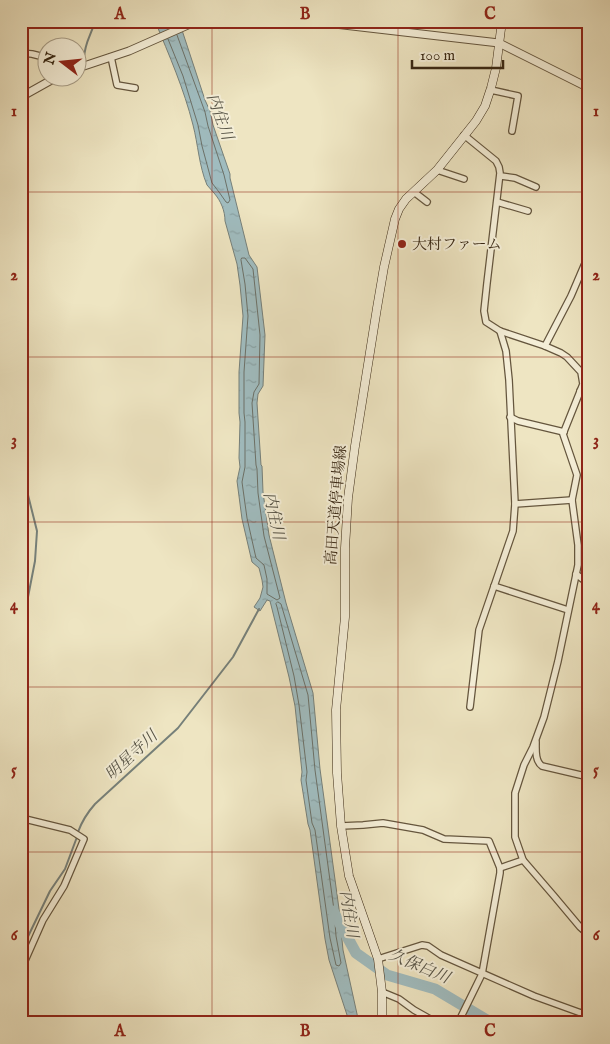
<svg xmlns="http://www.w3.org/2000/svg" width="610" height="1044" viewBox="0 0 610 1044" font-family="'IM FELL English','Noto Serif JP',serif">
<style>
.water{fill:url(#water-ripples);stroke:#76807a}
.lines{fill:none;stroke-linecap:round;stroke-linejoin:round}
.shore{stroke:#6c7168;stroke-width:1}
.stream{stroke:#76807a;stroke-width:2}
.river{stroke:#a0bcbf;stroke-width:11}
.minor-casing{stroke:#65563e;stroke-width:8}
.tertiary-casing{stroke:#65563e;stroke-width:9}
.secondary-casing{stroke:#372612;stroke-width:9}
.minor{stroke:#f4eed7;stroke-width:5.5}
.tertiary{stroke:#f4eed7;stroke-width:7}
.secondary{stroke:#f4eed7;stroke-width:8}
.grid{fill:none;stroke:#8f2418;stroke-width:1;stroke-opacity:0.55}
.poi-dot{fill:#8f2418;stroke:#f4eed7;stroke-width:2}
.labels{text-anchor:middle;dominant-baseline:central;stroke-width:4;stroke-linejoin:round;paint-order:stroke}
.poi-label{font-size:15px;fill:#372612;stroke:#f4eed7;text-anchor:start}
.street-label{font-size:15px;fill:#372612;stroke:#f4eed7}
.water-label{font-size:16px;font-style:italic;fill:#565346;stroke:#f4eed7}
.neatline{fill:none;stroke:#8f2418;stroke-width:2}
.grid-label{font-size:16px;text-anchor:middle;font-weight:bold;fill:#8f2418}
</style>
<defs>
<pattern id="water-ripples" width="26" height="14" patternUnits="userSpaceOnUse" patternTransform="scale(1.25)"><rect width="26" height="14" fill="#a0bcbf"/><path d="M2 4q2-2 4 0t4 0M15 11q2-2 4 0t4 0" fill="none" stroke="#8aa1a3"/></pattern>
</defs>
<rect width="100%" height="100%" fill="#eee5c2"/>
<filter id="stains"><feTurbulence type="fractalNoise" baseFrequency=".004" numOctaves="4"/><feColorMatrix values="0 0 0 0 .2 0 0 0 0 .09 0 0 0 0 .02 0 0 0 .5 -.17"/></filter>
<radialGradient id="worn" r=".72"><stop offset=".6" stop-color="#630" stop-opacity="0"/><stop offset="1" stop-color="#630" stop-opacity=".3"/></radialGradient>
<path class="water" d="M155,21H179L205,100L210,111L213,125L230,174V178L249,255L257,267L265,335L263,386L258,394L257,403L261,465L262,466L263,492L269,535L286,603L313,693L320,769L339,909L343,950L359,1023H346L347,1015L329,960L325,939L310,830L308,824L301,780L302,772L295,706L289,677L270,601L267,600L260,611L254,607L260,598L263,587L262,580L259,568L252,562L242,519L237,481L240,467L239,458L240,422L239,413V372L243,316L240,285L237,264L225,221C225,211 221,201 214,193C212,190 209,188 207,185C199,166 198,144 193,125C184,89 169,55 155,21Z"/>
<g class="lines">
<g class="shore">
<polyline points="168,39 183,76 198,125 202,146 212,183 219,192 226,202 228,203 230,200 224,175 208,126 205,112 177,35"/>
<polygon points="242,258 245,258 253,269 260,335 259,384 254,392 252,403 256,465 257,469 258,493 264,536 280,598 277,600 267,594 267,579 264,565 256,558 247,518 242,482 245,467 245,422 244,413 244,372 248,316 245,284 241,260"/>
<polygon points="278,602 281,604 308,695 315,770 334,910 336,936 341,963 339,966 336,965 330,938 315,830 312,823 306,780 307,772 299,705 294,676 277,607 276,604"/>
</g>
<g class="stream">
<path d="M84,58C85,41 91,36 95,21"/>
<polyline points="21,467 37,531 35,561 21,633"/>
<path d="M78,832C82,821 87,813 95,804L178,728L233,657L259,609"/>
<polyline points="21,951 50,891 65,869 77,837"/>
</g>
<polyline class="river" points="333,911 356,953 387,975 435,989 492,1023"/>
<defs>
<g id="minor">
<polyline points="389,29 390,21"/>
<polyline points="21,53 32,54 48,58"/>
<polyline points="111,57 117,85 135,88"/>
<polyline points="491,90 518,96 512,131"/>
<polyline points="464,135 496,161 499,167 500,173 487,283 484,311 486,322 500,331 545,346 561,353 567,357 581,372 583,384 563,434 577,475 572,500 578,545 578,565 558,661 544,717 533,747 524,765 515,793 515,837 523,860 554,896 580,927 589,935"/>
<polyline points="437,170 464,179"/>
<polyline points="501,176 515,178 536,187"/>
<polyline points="414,192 427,202"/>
<polyline points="497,202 528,211"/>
<polyline points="545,346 571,296 589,254"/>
<polyline points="580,391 589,393"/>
<polyline points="510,417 518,421 564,432"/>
<polyline points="21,449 24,461 21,462"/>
<polyline points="515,504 572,500"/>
<polyline points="576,574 589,584"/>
<polyline points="494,586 568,610"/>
<polyline points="470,707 479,630 513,531 515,504 509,380 506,351 500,331"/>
<path d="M536,742C536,750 535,761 542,766L589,777"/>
<polyline points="21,818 70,830 84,839 64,886 43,920 24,963 21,973"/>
<polyline points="341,826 363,825 383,823 423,830 444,839 489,841 500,868 500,873 482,974 458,1023"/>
<polyline points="500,868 523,860"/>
<polyline points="378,959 422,945 428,946 441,955 534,996 581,1013 589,1011"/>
<polyline points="382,992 399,999 414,1010 430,1019 435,1023"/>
</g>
<g id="tertiary">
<polyline points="309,21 499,43 589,88"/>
<polyline points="78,68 129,51 197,21"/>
<polyline points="21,97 55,78"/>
</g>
<polyline id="secondary" points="382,1023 382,992 378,959 349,876 341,826 337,773 336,710 345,617 345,548 348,498 355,446 377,308 384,267 395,219 399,209 406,199 437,170 476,121 485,106 491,88 496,68 502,21"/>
</defs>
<use href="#minor" class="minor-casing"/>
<use href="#tertiary" class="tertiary-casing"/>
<use href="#secondary" class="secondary-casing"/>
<use href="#minor" class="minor"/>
<use href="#tertiary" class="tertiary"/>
<use href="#secondary" class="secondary"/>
</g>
<path class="grid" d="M212,21V1023M398,21V1023M21,192H589M21,357H589M21,522H589M21,687H589M21,852H589"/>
<circle class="poi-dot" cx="402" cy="244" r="5"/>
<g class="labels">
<g class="poi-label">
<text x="412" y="244">大村ファーム</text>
</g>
<g class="street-label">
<text transform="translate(336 505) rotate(-85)">高田天道停車場線</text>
</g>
<g class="water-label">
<text transform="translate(219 117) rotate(70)">内住川</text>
<text transform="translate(273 516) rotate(78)">内住川</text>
<text transform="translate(132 756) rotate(-43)">明星寺川</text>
<text transform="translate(348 914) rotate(81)">内住川</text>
<text transform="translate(419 967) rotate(23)">久保白川</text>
</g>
</g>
<rect width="610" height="1044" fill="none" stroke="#eee5c2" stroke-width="55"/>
<g transform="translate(62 62) rotate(286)"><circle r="24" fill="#f4eed7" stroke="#a89e88"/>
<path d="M0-4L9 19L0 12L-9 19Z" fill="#8f2418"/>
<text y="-8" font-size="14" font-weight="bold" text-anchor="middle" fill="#372612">N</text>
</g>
<path d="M412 60v8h91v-8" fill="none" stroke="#372612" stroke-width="2.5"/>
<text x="420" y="60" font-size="15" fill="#372612" stroke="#f4eed7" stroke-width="4" paint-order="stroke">100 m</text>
<rect x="28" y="28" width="554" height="988" class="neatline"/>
<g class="grid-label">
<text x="120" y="19">A</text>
<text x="305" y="19">B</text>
<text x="490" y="19">C</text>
<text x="14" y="116">1</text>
<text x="596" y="116">1</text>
<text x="14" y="280">2</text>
<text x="596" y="280">2</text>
<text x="14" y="445">3</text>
<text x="596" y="445">3</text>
<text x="14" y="610">4</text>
<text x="596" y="610">4</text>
<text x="14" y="775">5</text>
<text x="596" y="775">5</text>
<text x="14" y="940">6</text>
<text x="596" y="940">6</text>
<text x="120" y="1036">A</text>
<text x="305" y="1036">B</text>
<text x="490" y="1036">C</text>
</g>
<rect width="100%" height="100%" filter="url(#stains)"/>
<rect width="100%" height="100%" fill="url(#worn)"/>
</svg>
